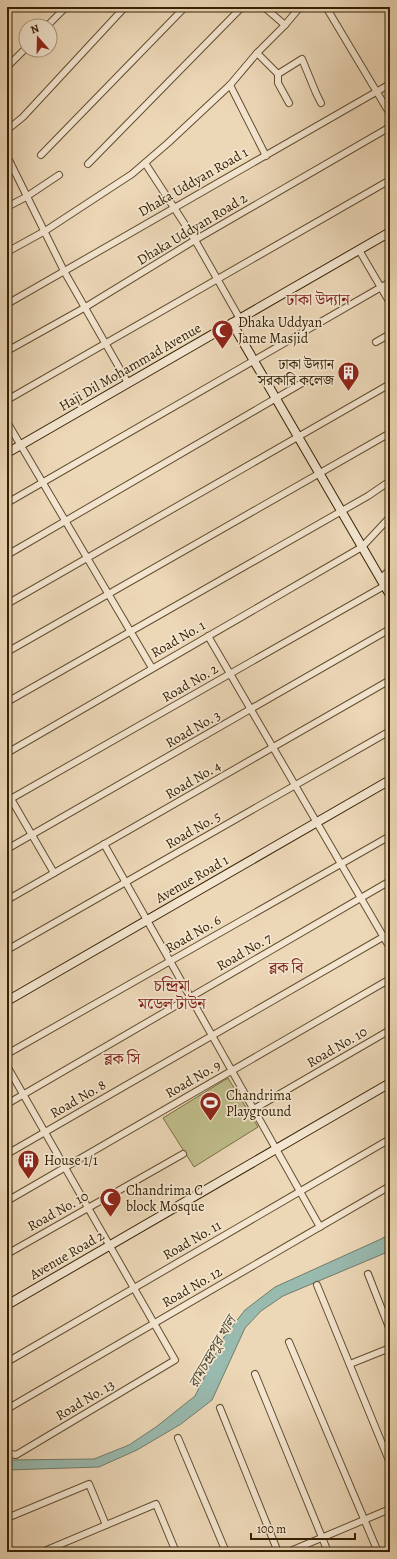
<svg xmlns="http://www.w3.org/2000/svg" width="397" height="1559" viewBox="0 0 397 1559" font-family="Alegreya,'Noto Serif Bengali',serif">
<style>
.green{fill:#bebd8a;stroke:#7a6f46}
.water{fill:#99baaf;stroke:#717d6a}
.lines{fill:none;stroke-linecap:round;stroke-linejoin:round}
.street-casing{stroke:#634e2f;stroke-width:8}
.secondary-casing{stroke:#352102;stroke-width:10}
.street{stroke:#f3e5d0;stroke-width:6}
.secondary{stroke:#f3e5d0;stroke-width:8}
.labels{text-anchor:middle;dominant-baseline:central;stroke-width:3.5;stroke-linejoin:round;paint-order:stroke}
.street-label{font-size:14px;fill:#352102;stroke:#f3e5d0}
.poi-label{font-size:14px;fill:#352102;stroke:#f3e5d0;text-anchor:start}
.water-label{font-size:15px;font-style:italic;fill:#534f36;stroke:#f3e5d0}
.quarter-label{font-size:16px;fill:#7a1f14;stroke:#f3e5d0}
</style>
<rect width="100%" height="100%" fill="#ecd7b7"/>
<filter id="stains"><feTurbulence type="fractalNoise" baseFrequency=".005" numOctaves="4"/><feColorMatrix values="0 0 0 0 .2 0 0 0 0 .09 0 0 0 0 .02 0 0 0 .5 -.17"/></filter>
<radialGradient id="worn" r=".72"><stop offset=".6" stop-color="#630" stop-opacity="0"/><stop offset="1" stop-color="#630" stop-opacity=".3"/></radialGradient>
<polygon class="green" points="228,1078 258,1127 194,1167 163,1118"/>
<polygon class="water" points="390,1234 390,1251 283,1296 261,1311 245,1328 212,1400 181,1424 137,1450 99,1467 7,1470 7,1460 94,1459 129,1445 156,1427 195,1396 224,1337 245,1310 275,1287 381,1239"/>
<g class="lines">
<defs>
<g id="street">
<polyline points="264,7 285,25"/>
<polyline points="326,7 390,114"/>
<polyline points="47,26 66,7"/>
<polyline points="257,53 278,74 278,83 289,103"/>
<polyline points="7,67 26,48"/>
<polyline points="278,74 302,59 316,93 321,103"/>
<polyline points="230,85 266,156"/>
<polyline points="7,130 23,117 125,7"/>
<polyline points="41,155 185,7"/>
<polyline points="7,156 64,271 128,383"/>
<polyline points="145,163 195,240 240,319"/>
<polyline points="88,164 242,7"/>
<polyline points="7,207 26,197 59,175"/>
<polyline points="359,250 390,303"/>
<polyline points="7,252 45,231 132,174 168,143 230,85 257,53 285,25 300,7"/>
<polyline points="7,304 390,84"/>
<polyline points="376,342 390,334"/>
<polyline points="7,351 84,308 195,240 390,127"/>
<polyline points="7,400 390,180"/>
<polyline points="7,422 152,668"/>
<polyline points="7,503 390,282"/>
<polyline points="7,555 309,379"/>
<polyline points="381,579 390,569"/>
<polyline points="7,604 390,384"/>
<polyline points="208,636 390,948"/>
<polyline points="7,652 390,433"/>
<polyline points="7,702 368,496 390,481"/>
<polyline points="7,753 362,547 390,517"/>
<polyline points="7,792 54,873"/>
<polyline points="7,801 384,586"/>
<polyline points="104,844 320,1227"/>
<polyline points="7,849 390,629"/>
<polyline points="7,900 390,680"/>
<polyline points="7,950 390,731"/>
<polyline points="7,1054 390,836"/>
<polyline points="7,1066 175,1360 16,1455 7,1453"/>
<polyline points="7,1104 390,881"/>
<polyline points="254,1109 390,1030"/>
<polyline points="7,1154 390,933"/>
<polyline points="7,1201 390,979"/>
<polyline points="7,1254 183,1154"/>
<polyline points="368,1274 390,1330"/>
<polyline points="317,1285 390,1463"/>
<polyline points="289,1342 378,1552"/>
<polyline points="7,1362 390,1139"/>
<polyline points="350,1364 390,1348"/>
<polyline points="255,1374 328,1552"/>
<polyline points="220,1408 278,1552"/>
<polyline points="7,1409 390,1186"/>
<polyline points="178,1438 226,1552"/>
<polyline points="7,1518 89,1484 106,1525"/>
<polyline points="42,1552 156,1504 176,1552"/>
<polyline points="288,1552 390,1509"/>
</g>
<g id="secondary">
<polyline points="232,323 390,595"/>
<polyline points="7,453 390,232"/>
<polyline points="7,1001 390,780"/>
<polyline points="7,1305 390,1083"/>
</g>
</defs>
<use href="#street" class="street-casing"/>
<use href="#secondary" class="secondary-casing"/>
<use href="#street" class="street"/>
<use href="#secondary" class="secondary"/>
</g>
<defs>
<symbol id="mosque-pin" viewBox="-11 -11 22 30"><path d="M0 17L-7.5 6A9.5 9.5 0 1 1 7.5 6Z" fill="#8f2418" stroke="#f3e5d0"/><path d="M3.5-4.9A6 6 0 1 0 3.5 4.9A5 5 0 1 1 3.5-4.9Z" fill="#fff"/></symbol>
<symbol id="building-pin" viewBox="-11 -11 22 30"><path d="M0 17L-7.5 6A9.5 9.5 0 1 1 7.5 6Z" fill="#8f2418" stroke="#f3e5d0"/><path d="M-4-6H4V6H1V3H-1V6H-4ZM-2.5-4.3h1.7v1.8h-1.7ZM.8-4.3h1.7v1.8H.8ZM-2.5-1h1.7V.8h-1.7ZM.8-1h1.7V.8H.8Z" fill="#fff"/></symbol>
<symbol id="stadium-pin" viewBox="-11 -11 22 30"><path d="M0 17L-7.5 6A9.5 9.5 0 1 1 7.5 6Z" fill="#8f2418" stroke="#f3e5d0"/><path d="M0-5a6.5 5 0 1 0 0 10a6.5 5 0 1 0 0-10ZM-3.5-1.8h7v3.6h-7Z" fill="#fff"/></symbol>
</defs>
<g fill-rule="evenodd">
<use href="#mosque-pin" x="210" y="318" width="25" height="34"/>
<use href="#building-pin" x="336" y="360" width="25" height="34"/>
<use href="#stadium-pin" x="198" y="1090" width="25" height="34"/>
<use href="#building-pin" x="16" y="1148" width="25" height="34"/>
<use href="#mosque-pin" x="98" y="1186" width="25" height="34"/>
</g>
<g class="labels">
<g class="street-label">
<text transform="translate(193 182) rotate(-30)">Dhaka Uddyan Road 1</text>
<text transform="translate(192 229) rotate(-31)">Dhaka Uddyan Road 2</text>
<text transform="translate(130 367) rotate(-30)">Haji Dil Mohammad Avenue</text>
<text transform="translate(178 639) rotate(-30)">Road No. 1</text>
<text transform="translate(190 683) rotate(-30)">Road No. 2</text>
<text transform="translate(193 729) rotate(-30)">Road No. 3</text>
<text transform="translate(193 780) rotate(-30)">Road No. 4</text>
<text transform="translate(193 830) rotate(-30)">Road No. 5</text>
<text transform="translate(192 879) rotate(-30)">Avenue Road 1</text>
<text transform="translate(193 934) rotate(-30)">Road No. 6</text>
<text transform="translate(244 952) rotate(-30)">Road No. 7</text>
<text transform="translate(337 1047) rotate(-30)">Road No. 10</text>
<text transform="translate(193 1079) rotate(-30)">Road No. 9</text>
<text transform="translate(78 1099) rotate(-30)">Road No. 8</text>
<text transform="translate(58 1211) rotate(-29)">Road No. 10</text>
<text transform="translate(192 1240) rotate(-30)">Road No. 11</text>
<text transform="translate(67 1255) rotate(-30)">Avenue Road 2</text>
<text transform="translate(192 1287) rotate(-30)">Road No. 12</text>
<text transform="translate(85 1400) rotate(-31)">Road No. 13</text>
</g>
<g class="poi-label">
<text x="238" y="322">Dhaka Uddyan<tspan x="238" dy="16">Jame Masjid</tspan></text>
<text x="334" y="364" text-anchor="end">ঢাকা উদ্যান<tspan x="334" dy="16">সরকারি কলেজ</tspan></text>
<text x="226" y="1095">Chandrima<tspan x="226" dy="16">Playground</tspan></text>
<text x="44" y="1160">House 1/1</text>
<text x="126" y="1190">Chandrima C<tspan x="126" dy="16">block Mosque</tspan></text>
</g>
<g class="water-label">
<text transform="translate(212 1352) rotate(-60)">রামচন্দ্রপুর খাল</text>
</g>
<g class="quarter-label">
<text x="318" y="300">ঢাকা উদ্যান</text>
<text x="286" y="968">ব্লক বি</text>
<text x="172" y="986">চন্দ্রিমা<tspan x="172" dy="18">মডেল টাউন</tspan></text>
<text x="122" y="1059">ব্লক সি</text>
</g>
</g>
<rect width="397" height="1559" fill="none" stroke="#ecd7b7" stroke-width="24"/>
<rect x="8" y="8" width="381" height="1543" fill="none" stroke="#352102" stroke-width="2"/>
<rect x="12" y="12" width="373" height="1535" fill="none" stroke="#352102"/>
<g transform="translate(38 38) rotate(340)"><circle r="19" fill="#f3e5d0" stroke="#a7977e"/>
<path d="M0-3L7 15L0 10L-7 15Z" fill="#8f2418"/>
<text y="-6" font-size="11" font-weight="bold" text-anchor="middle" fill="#352102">N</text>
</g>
<path d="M251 1533v6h104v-6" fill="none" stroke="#352102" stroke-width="2"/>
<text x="257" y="1533" font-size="12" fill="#352102" stroke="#f3e5d0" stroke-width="3" paint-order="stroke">100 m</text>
<rect width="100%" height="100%" filter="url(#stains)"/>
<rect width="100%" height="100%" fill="url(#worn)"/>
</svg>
